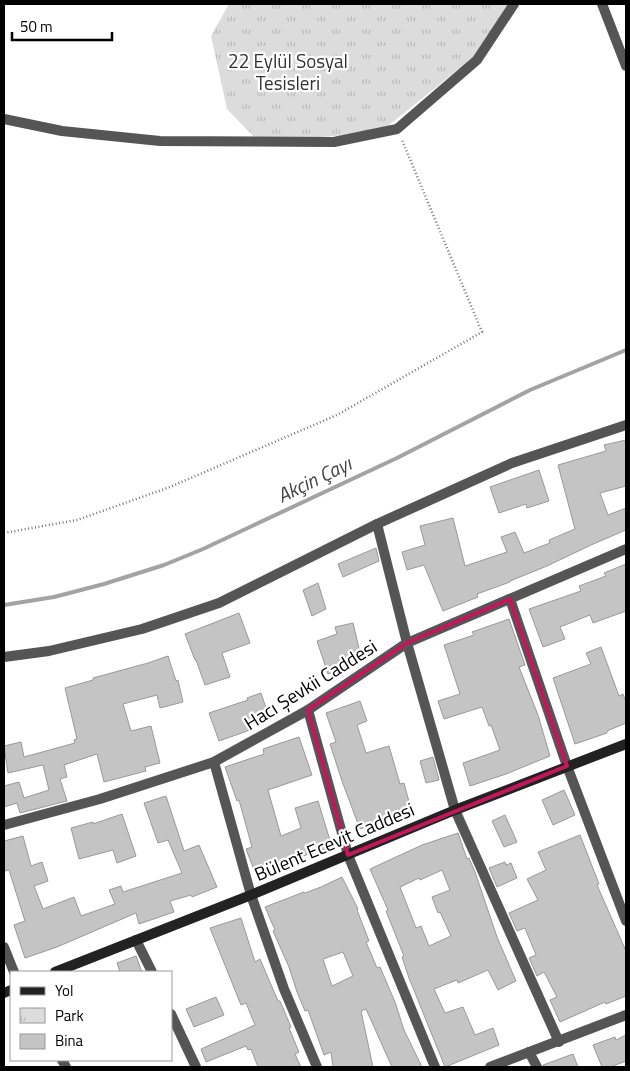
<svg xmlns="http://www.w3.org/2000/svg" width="630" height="1071" viewBox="0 0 630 1071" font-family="'Titillium Web',sans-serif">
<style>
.park{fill:url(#park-tufts)}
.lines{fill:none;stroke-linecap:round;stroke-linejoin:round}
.stream{stroke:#a3a3a3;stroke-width:4}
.building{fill:#c4c4c4;stroke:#999;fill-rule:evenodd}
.path{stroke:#777;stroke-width:2.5;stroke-dasharray:1 2.5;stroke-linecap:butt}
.street{stroke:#555;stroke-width:10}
.secondary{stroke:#222;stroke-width:10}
.marked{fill:none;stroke:#c2185b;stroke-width:4;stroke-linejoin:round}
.labels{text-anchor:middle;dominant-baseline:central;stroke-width:4.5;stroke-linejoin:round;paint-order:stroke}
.park-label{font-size:19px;fill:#333;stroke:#fff}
.street-label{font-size:19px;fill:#000;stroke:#fff}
.water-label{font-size:20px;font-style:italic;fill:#444;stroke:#fff}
</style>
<defs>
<pattern id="park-tufts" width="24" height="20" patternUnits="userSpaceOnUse" patternTransform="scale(1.25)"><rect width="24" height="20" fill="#dcdcdc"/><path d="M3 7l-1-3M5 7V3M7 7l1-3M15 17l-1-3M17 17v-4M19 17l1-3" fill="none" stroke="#bbb"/></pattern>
</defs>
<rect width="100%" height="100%" fill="#fff"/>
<polygon class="park" points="229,4 515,4 485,48 379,133 258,141 227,109 211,36"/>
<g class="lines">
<polyline class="stream" points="4,605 54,597 104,584 164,565 203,549 397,458 530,390 626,350"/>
</g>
<g class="building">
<polygon points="626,440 626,486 600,493 608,515 626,508 626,530 591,545 547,566 510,581 510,582 477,594 478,597 443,611 424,565 407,570 402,552 425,545 420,526 453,518 465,566 507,552 501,537 515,532 524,553 550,543 549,540 575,529 558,465 606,451 604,445"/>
<polygon points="539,470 549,501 527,508 526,504 499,513 490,487"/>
<polygon points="376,548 379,561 343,577 338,564"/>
<polygon points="626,564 626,611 593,623 590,615 560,627 565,639 543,647 529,609 581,591 579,586 606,576 604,573"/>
<polygon points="318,583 326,609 312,616 303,590"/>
<polygon points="239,613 250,643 222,653 230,677 205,685 196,660 195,660 185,634"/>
<polygon points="509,619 525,665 519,667 538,715 550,756 506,774 470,786 463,763 500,750 491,725 489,726 482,707 444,719 438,701 460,694 444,645 474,635 472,632"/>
<polygon points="353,623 362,661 344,666 345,668 328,674 317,641 337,634 335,627"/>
<polygon points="601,647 619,696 623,694 626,702 626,723 607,731 607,733 575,744 553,678 591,664 586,653"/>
<polygon points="168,656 176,681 178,680 183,702 160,708 157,695 123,704 131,731 151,726 160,763 145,767 146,771 104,782 97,754 64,765 67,777 60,779 67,801 20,813 17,803 4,807 4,786 19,782 24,798 49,790 43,765 8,773 4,746 21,742 24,757 75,743 74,740 77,739 65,688 93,680 93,678 148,663"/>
<polygon points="261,693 269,717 248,725 250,730 219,741 209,713 248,700 247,698"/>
<polygon points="360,701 367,721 357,725 366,753 389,746 400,784 404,783 412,813 393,818 393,816 360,829 342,781 330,744 336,742 326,713"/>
<polygon points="299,737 312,775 268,790 281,836 301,828 295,808 318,801 332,847 293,859 294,860 256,875 246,849 252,847 239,800 237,801 225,767 264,754 263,749"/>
<polygon points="433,757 439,780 426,783 420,761"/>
<polygon points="564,790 575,815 553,825 542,800"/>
<polygon points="166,796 184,851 199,845 217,887 192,897 191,895 170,901 174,912 139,924 136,913 57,947 25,958 14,925 25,921 9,870 5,871 4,865 4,841 23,836 31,866 42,862 48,881 34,886 43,909 74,897 81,916 115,904 109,890 121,886 123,892 182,873 168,840 158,843 144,803"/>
<polygon points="122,814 136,856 117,863 113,850 79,859 71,828 93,822 93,824"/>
<polygon points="505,815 517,842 504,847 492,821"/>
<path d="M458,833L467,859L469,858L475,872L497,937L516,981L498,990L488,970L458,983L457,980L434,989L445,1013L463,1007L475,1035L493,1028L499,1045L445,1067L409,978L402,957L404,956L386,911L388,910L370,869L422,845ZM442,870L450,890L432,897L438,913L440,912L451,936L429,946L421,926L416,928L400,887L419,878L420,880Z"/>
<polygon points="580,835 599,884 597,885 626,951 626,996 606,1004 605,1002 560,1022 550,1000 557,997 544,972 537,976 529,958 536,955 525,928 517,931 509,913 538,900 527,879 546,870 538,852"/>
<polygon points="505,862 506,865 511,863 517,878 497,887 489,868"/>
<path d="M342,877L358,909L357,910L369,941L366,942L377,968L380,967L395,1002L404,1030L422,1067H392L366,1009L361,1011L373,1067H333L331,1052L324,1055L308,1010L305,1011L297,992L289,967L273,931L275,930L265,907L304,892L305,893L321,887ZM343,952L353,976L332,986L323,959Z"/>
<polygon points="241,918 255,962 260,959 278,1001 280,1001 291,1027 289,1028 299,1052 295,1054 301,1067 258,1067 251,1049 248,1050 246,1046 206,1062 201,1049 255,1025 246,1003 241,1005 210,928"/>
<polygon points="136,956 142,972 120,972 117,963"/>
<polygon points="216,997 224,1015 194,1027 186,1009"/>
<polygon points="626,1035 626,1061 610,1067 602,1067 593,1045 615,1037 616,1040"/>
<polygon points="573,1054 578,1067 544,1067 543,1065"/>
</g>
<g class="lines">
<polyline class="path" points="4,533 77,520 170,487 337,415 482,332 402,140"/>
<g class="street">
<polyline points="602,4 626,66"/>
<polyline points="4,119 62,131 160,141 334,142 397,129 477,60 514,4"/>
<polyline points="377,524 407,643 455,810 559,1042"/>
<polyline points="510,599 567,766 626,921"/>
<polyline points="4,657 49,651 142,629 219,603 377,524 512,463 626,425"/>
<polyline points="308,710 348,855 435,1067"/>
<polyline points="214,762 251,895 284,989 317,1067"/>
<polyline points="4,825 100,799 214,762 308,710 407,643 626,549"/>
<polyline points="136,940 152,972"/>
<polyline points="4,947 14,972"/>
<polyline points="171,1014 196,1067"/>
<polyline points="529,1052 537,1067"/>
<polyline points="62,1060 66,1067"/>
<polyline points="490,1067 626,1015"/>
</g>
<g class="secondary">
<polyline points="55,972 251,895 455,810 626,744"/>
<polyline points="4,993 11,990"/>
</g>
</g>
<path class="marked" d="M510,599L567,766L348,855L308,710L407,643Z"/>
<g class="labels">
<g class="park-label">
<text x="288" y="60">22 Eylül Sosyal<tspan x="288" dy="22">Tesisleri</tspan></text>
</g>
<g class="street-label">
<text transform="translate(310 684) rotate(-32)">Hacı Şevkii Caddesi</text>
<text transform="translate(334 841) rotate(-23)">Bülent Ecevit Caddesi</text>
</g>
<g class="water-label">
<text transform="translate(314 479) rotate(-26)">Akçin Çayı</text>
</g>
</g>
<rect width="630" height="1071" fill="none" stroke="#000000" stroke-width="10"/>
<rect x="10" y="971" width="162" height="90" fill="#ffffff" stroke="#999999"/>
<rect x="20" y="987" width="25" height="8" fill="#222222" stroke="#999999"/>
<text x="55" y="996" font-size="15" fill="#000000">Yol</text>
<rect x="20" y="1008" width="25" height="15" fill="url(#park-tufts)" stroke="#999999"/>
<text x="55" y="1021" font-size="15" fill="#000000">Park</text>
<rect x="20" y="1034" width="25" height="15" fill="#c4c4c4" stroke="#999999"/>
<text x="55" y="1046" font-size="15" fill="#000000">Bina</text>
<path d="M12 32v8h100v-8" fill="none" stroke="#000000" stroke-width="2.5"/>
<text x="20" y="32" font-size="15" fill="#000000" stroke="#ffffff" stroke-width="4" paint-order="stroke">50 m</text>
</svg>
